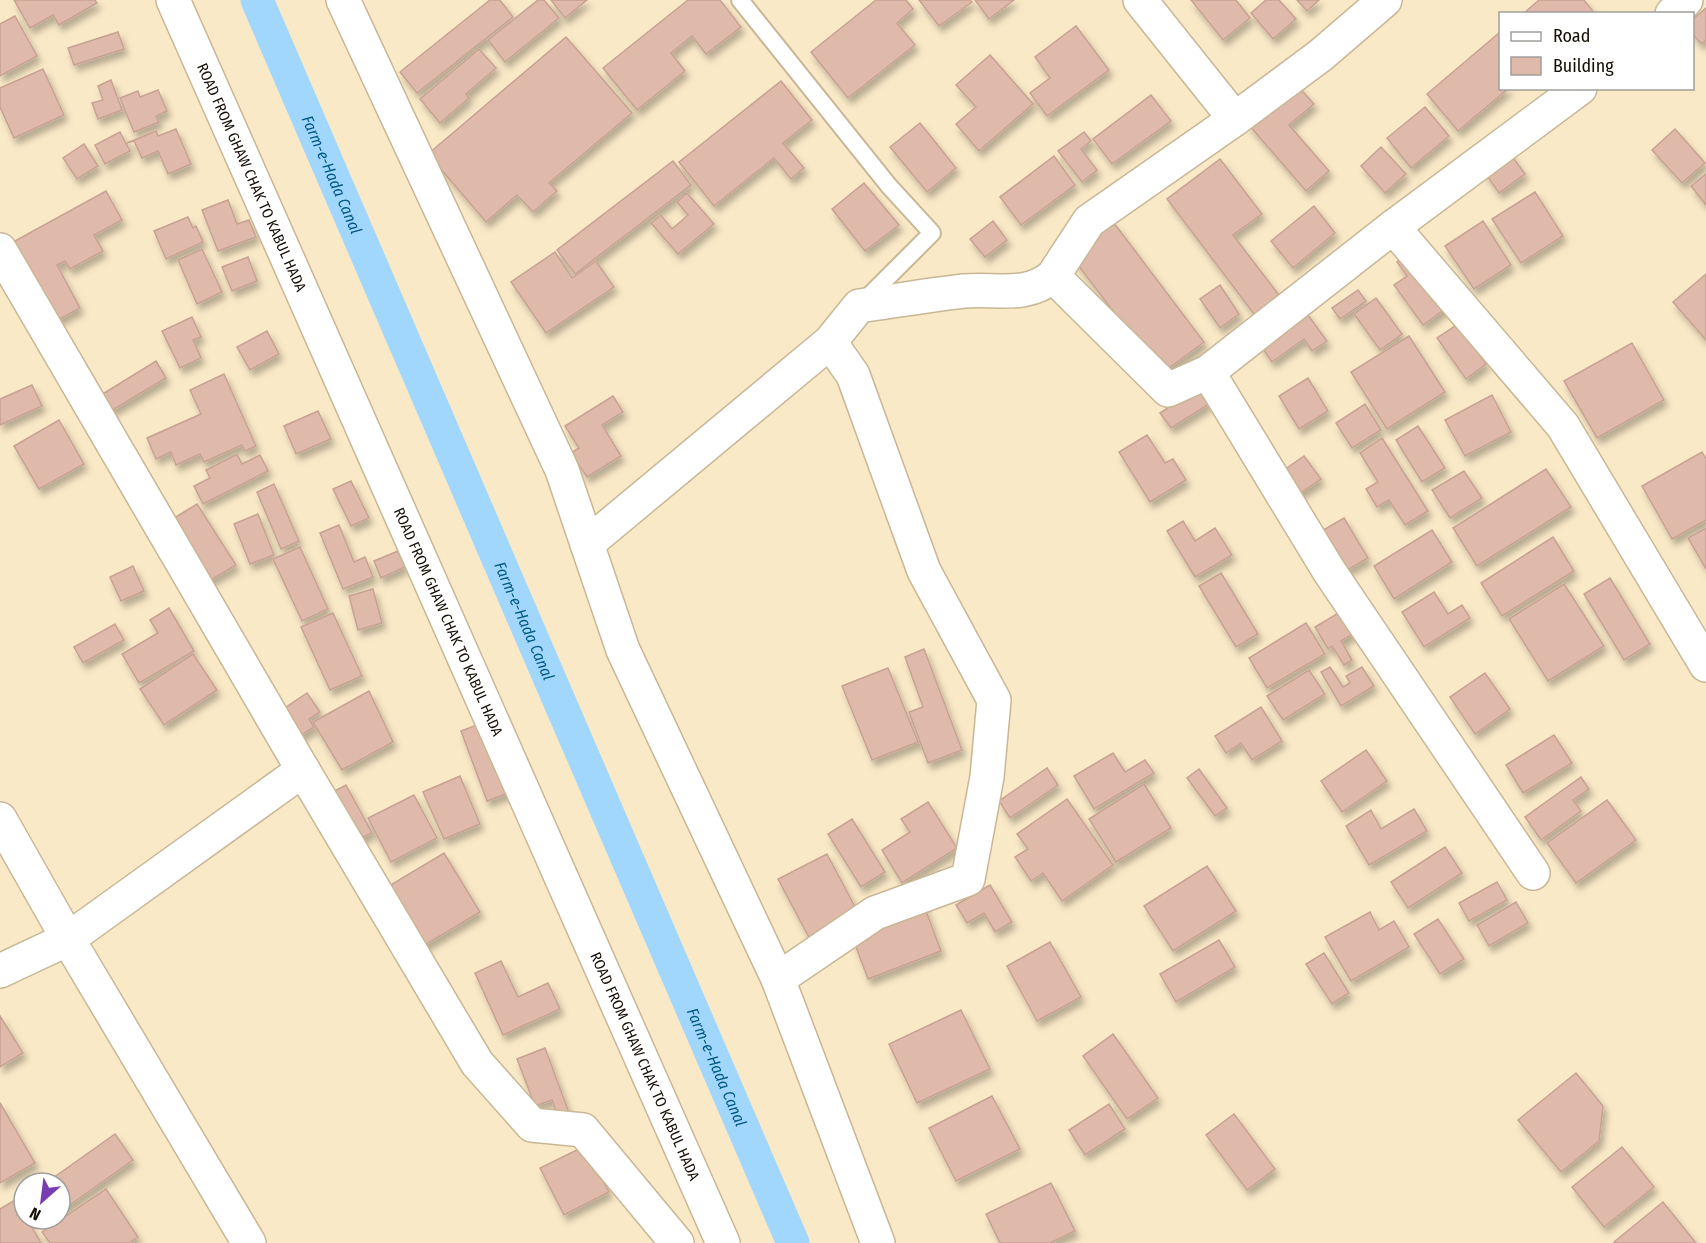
<svg xmlns="http://www.w3.org/2000/svg" width="1706" height="1243" viewBox="0 0 1706 1243" font-family="'Fira Sans Condensed',sans-serif">
<style>
.lines{fill:none;stroke-linecap:round;stroke-linejoin:round}
.canal{stroke:#a2d7fd;stroke-width:33}
.building{fill:#dfb9a9;stroke:#c7a293;stroke-width:1.5;filter:url(#shadow)}
.lane-casing{stroke:#c8b796;stroke-width:20}
.street-casing{stroke:#c8b796;stroke-width:36}
.secondary-casing{stroke:#c8b796;stroke-width:36}
.lane{stroke:#fff;stroke-width:16}
.street{stroke:#fff;stroke-width:33}
.secondary{stroke:#fff;stroke-width:33}
.labels{text-anchor:middle;dominant-baseline:central;stroke-width:6;stroke-linejoin:round;paint-order:stroke}
.street-label{font-size:15px;fill:#140e04;stroke:#fff}
.water-label{font-size:16px;font-style:italic;fill:#005984;stroke:#fff}
</style>
<defs>
<filter id="shadow"><feDropShadow dx="3.5" dy="6" stdDeviation="3" flood-color="#0004"/></filter>
</defs>
<rect width="100%" height="100%" fill="#fae9c7"/>
<g class="lines">
<path class="canal" id="s1" d="M257,0L793,1243"/>
</g>
<g class="building">
<polygon points="14,0 95,0 97,3 59,25 53,15 30,28"/>
<polygon points="490,0 500,0 513,17 417,93 400,72"/>
<polygon points="538,0 544,0 559,18 505,62 488,40"/>
<polygon points="551,0 587,0 565,18"/>
<polygon points="688,0 720,0 741,27 706,54 692,36 671,53 685,71 637,110 603,68"/>
<polygon points="876,0 906,0 913,9 897,23 915,45 848,98 811,52"/>
<polygon points="919,0 970,0 972,2 939,26"/>
<polygon points="975,0 1014,0 989,19"/>
<polygon points="1191,0 1236,0 1250,18 1223,40"/>
<polygon points="1266,0 1279,0 1296,19 1273,39 1251,13"/>
<polygon points="1297,0 1319,0 1307,11"/>
<polygon points="1539,0 1584,0 1595,14 1523,14"/>
<polygon points="1706,8 1706,40 1702,44 1692,34 1692,20"/>
<polygon points="15,16 37,56 0,76 0,24"/>
<polygon points="1076,26 1109,70 1047,116 1030,93 1050,78 1035,57"/>
<polygon points="118,32 124,49 74,65 68,48"/>
<polygon points="1500,32 1500,88 1509,88 1458,131 1427,94"/>
<polygon points="566,37 632,113 549,183 557,191 533,212 517,195 486,222 428,154"/>
<polygon points="479,49 496,68 466,94 469,98 440,123 420,99"/>
<polygon points="990,55 1033,104 979,151 956,124 976,107 956,85"/>
<polygon points="43,69 64,115 14,138 0,107 0,88"/>
<polygon points="111,80 122,110 98,119 92,103 103,100 98,86"/>
<polygon points="781,81 812,120 783,143 804,168 791,179 774,158 714,206 679,162"/>
<polygon points="1295,83 1314,104 1289,125 1329,171 1306,191 1248,124"/>
<polygon points="158,90 167,111 156,116 159,122 134,132 120,98 138,91 140,97"/>
<polygon points="1151,95 1171,121 1112,164 1093,139"/>
<polygon points="1425,107 1449,136 1411,168 1387,138"/>
<polygon points="920,123 956,168 927,192 890,147"/>
<polygon points="176,129 191,164 168,174 158,151 142,158 134,141 127,143 156,131 158,136"/>
<polygon points="1675,129 1705,163 1682,183 1652,150"/>
<polygon points="120,132 130,151 105,164 95,145"/>
<polygon points="1084,132 1091,141 1081,149 1097,170 1082,182 1058,151"/>
<polygon points="84,144 98,166 77,179 63,158"/>
<polygon points="1381,147 1406,174 1385,193 1361,166"/>
<polygon points="1509,152 1525,174 1499,193 1483,170"/>
<polygon points="1054,156 1075,185 1021,225 1000,197"/>
<polygon points="1220,159 1262,214 1233,235 1282,299 1257,318 1167,199"/>
<polygon points="673,161 691,185 575,274 557,250"/>
<polygon points="1706,174 1706,205 1691,186"/>
<polygon points="864,183 899,225 865,251 832,209"/>
<polygon points="106,191 122,220 94,235 103,251 70,269 65,261 57,265 80,308 56,321 13,242"/>
<polygon points="1535,192 1563,236 1521,263 1492,219"/>
<polygon points="687,193 714,224 678,254 651,223 661,215 672,229 688,215 677,202"/>
<polygon points="228,200 237,224 249,220 256,237 218,251 202,210"/>
<polygon points="1314,206 1335,233 1293,268 1271,241"/>
<polygon points="188,217 193,228 196,226 203,242 166,259 154,231"/>
<polygon points="993,221 1007,240 985,257 970,239"/>
<polygon points="1483,221 1511,265 1474,289 1445,246"/>
<polygon points="1114,223 1204,342 1161,374 1071,256"/>
<polygon points="202,249 222,292 197,304 178,260"/>
<polygon points="555,252 572,278 596,261 614,287 546,333 511,282"/>
<polygon points="1410,252 1449,306 1423,325 1394,285 1407,276 1397,262"/>
<polygon points="248,257 257,281 232,291 222,267"/>
<polygon points="1706,274 1706,340 1673,302"/>
<polygon points="1220,285 1239,314 1220,328 1200,299"/>
<polygon points="1358,290 1366,301 1340,319 1332,308"/>
<polygon points="1376,298 1402,334 1380,350 1354,314"/>
<polygon points="1305,311 1327,341 1312,351 1304,339 1272,362 1259,343"/>
<polygon points="192,317 201,337 193,340 201,358 180,368 162,331"/>
<polygon points="1458,324 1486,364 1466,379 1437,338"/>
<polygon points="267,331 279,354 250,370 237,347"/>
<polygon points="1409,336 1445,392 1387,429 1351,372"/>
<polygon points="1632,343 1664,400 1597,438 1564,381"/>
<polygon points="156,361 166,378 111,411 101,395"/>
<polygon points="224,374 256,446 245,451 242,445 204,462 200,454 176,465 171,452 156,459 147,438 201,414 190,390"/>
<polygon points="1308,378 1328,411 1299,429 1279,396"/>
<polygon points="32,385 42,406 0,425 0,399"/>
<polygon points="1198,388 1209,404 1171,428 1160,413"/>
<polygon points="1492,395 1511,432 1465,456 1445,420"/>
<polygon points="613,396 623,412 602,425 621,456 587,477 571,453 579,448 565,426"/>
<polygon points="1365,404 1381,430 1352,448 1336,423"/>
<polygon points="318,411 331,439 296,454 284,426"/>
<polygon points="59,420 84,464 39,489 14,446"/>
<polygon points="1418,426 1445,468 1422,482 1396,440"/>
<polygon points="1147,435 1165,463 1173,459 1186,480 1150,502 1119,452"/>
<polygon points="1382,438 1428,511 1405,525 1389,500 1377,507 1366,489 1378,482 1360,453"/>
<polygon points="1702,452 1706,459 1706,520 1672,539 1642,486"/>
<polygon points="237,454 242,464 260,455 268,471 203,504 194,486 210,478 206,470"/>
<polygon points="1304,456 1321,479 1296,496 1280,473"/>
<polygon points="1546,469 1571,507 1477,566 1453,528"/>
<polygon points="1464,471 1482,498 1450,518 1432,490"/>
<polygon points="351,481 369,518 351,526 333,489"/>
<polygon points="274,484 299,541 281,549 257,492"/>
<polygon points="197,504 236,565 204,584 166,523"/>
<polygon points="258,514 274,555 250,564 234,524"/>
<polygon points="1344,518 1368,558 1344,572 1320,532"/>
<polygon points="1183,521 1195,541 1215,528 1232,555 1195,577 1167,531"/>
<polygon points="339,525 354,562 365,557 373,577 343,589 320,533"/>
<polygon points="1706,528 1706,569 1688,538"/>
<polygon points="1432,530 1452,562 1394,599 1374,566"/>
<polygon points="1553,537 1574,571 1502,616 1481,583"/>
<polygon points="300,547 328,609 302,621 273,559"/>
<polygon points="398,551 405,567 381,578 374,561"/>
<polygon points="133,566 144,591 121,601 110,577"/>
<polygon points="1221,573 1258,634 1236,647 1199,586"/>
<polygon points="1610,578 1650,644 1624,660 1584,594"/>
<polygon points="1564,584 1604,646 1548,681 1509,619"/>
<polygon points="373,589 382,623 358,630 349,596"/>
<polygon points="1434,592 1448,614 1462,605 1470,618 1424,647 1402,612"/>
<polygon points="169,608 194,651 139,683 122,654 158,633 150,620"/>
<polygon points="1345,609 1358,631 1341,641 1352,660 1344,665 1332,646 1328,649 1315,627"/>
<polygon points="333,613 362,676 330,690 301,627"/>
<polygon points="1306,623 1325,654 1267,688 1249,658"/>
<polygon points="115,624 124,640 83,663 74,647"/>
<polygon points="924,649 962,750 928,763 909,712 923,707 905,657"/>
<polygon points="193,654 217,690 164,725 140,689"/>
<polygon points="1330,667 1343,687 1350,683 1346,676 1362,667 1374,686 1341,706 1321,672"/>
<polygon points="888,668 918,742 872,760 842,686"/>
<polygon points="1309,670 1325,694 1283,720 1267,696"/>
<polygon points="1485,673 1510,709 1475,734 1450,697"/>
<polygon points="369,691 393,742 342,770 313,722"/>
<polygon points="307,693 320,712 309,719 314,727 294,740 276,714"/>
<polygon points="1261,707 1282,741 1252,760 1241,743 1226,753 1215,736"/>
<polygon points="488,721 514,791 487,801 461,731"/>
<polygon points="1554,735 1572,763 1523,793 1506,765"/>
<polygon points="1366,750 1387,781 1342,812 1321,781"/>
<polygon points="1113,753 1125,772 1145,760 1154,773 1094,809 1074,776"/>
<polygon points="1047,768 1058,785 1010,818 999,801"/>
<polygon points="1199,769 1227,808 1215,816 1187,778"/>
<polygon points="460,776 480,824 444,839 423,792"/>
<polygon points="1581,777 1589,789 1573,800 1581,811 1541,840 1525,817"/>
<polygon points="1144,784 1171,828 1116,862 1089,819"/>
<polygon points="346,785 372,833 353,842 327,795"/>
<polygon points="414,795 437,838 391,862 368,818"/>
<polygon points="1067,799 1113,865 1062,901 1043,873 1031,881 1015,857 1028,849 1017,834"/>
<polygon points="1607,800 1636,840 1576,883 1547,843"/>
<polygon points="928,802 957,848 902,883 882,850 910,832 901,819"/>
<polygon points="1414,809 1427,831 1369,865 1346,826 1371,810 1381,829"/>
<polygon points="852,819 885,872 861,887 828,834"/>
<polygon points="1445,847 1462,873 1408,908 1391,882"/>
<polygon points="444,853 480,912 415,951 379,892"/>
<polygon points="827,854 862,920 813,945 778,879"/>
<polygon points="1207,866 1236,911 1173,951 1144,906"/>
<polygon points="1497,882 1507,900 1469,921 1459,903"/>
<polygon points="990,885 1012,922 995,932 984,913 967,923 956,905"/>
<polygon points="1516,902 1528,923 1489,946 1477,925"/>
<polygon points="923,903 941,951 868,979 850,931"/>
<polygon points="1370,912 1379,930 1394,921 1409,947 1351,981 1325,937"/>
<polygon points="1438,919 1464,959 1440,974 1414,934"/>
<polygon points="1219,940 1235,967 1176,1002 1160,974"/>
<polygon points="1050,942 1081,997 1037,1021 1007,966"/>
<polygon points="1324,953 1349,993 1332,1004 1306,964"/>
<polygon points="501,961 518,997 548,983 560,1009 503,1035 475,973"/>
<polygon points="961,1010 990,1069 917,1103 889,1044"/>
<polygon points="0,1016 23,1053 0,1067"/>
<polygon points="1113,1034 1158,1098 1127,1119 1083,1056"/>
<polygon points="545,1048 571,1118 560,1122 552,1100 535,1106 517,1059"/>
<polygon points="1576,1073 1603,1106 1599,1141 1561,1172 1518,1120"/>
<polygon points="992,1096 1020,1149 956,1181 929,1128"/>
<polygon points="0,1103 35,1163 0,1183"/>
<polygon points="1109,1104 1125,1129 1085,1155 1069,1130"/>
<polygon points="1234,1114 1275,1169 1247,1190 1206,1135"/>
<polygon points="115,1134 133,1160 60,1212 60,1183 46,1183"/>
<polygon points="585,1146 609,1192 564,1215 540,1168"/>
<polygon points="1622,1147 1654,1187 1604,1227 1572,1187"/>
<polygon points="1051,1183 1075,1231 1050,1243 1000,1243 986,1214"/>
<polygon points="106,1189 138,1237 129,1243 50,1243 42,1232"/>
<polygon points="15,1200 24,1215 24,1219 27,1219 41,1243 0,1243 0,1209"/>
<polygon points="1663,1202 1696,1243 1615,1243 1614,1242"/>
</g>
<g class="lines">
<defs>
<polyline id="lane" points="740,0 889,186 932,233 863,302"/>
<g id="street">
<polyline points="1140,0 1235,119"/>
<polyline points="1672,14 1686,0"/>
<polyline points="1393,227 1563,426 1706,665"/>
<polyline points="0,250 303,770 477,1063 532,1125 583,1130 677,1243"/>
<polyline points="1053,276 1168,390 1208,372 1393,227 1580,88"/>
<polyline points="1208,372 1329,571 1533,873"/>
<path d="M587,544L830,342L859,306C894,301 929,295 964,291C996,288 1026,299 1053,276L1089,221L1235,119L1321,55L1385,0"/>
<polyline points="0,971 68,939 303,770"/>
<polyline points="778,979 875,913 968,879 987,777 994,700 924,571 853,375 830,342"/>
</g>
<g id="secondary">
<path id="s2" d="M173,0L723,1243"/>
<polyline points="343,0 562,470 623,650 778,979 878,1243"/>
<polyline points="0,819 68,939 249,1243"/>
</g>
</defs>
<use href="#lane" class="lane-casing"/>
<use href="#street" class="street-casing"/>
<use href="#secondary" class="secondary-casing"/>
<use href="#lane" class="lane"/>
<use href="#street" class="street"/>
<use href="#secondary" class="secondary"/>
</g>
<g class="labels">
<g class="street-label">
<text stroke="none"><textPath href="#s2" startOffset="194">ROAD FROM GHAW CHAK TO KABUL HADA</textPath></text>
<text stroke="none"><textPath href="#s2" startOffset="680">ROAD FROM GHAW CHAK TO KABUL HADA</textPath></text>
<text stroke="none"><textPath href="#s2" startOffset="1166">ROAD FROM GHAW CHAK TO KABUL HADA</textPath></text>
</g>
<g class="water-label">
<text stroke="none"><textPath href="#s1" startOffset="190">Farm-e-Hada Canal</textPath></text>
<text stroke="none"><textPath href="#s1" startOffset="676">Farm-e-Hada Canal</textPath></text>
<text stroke="none"><textPath href="#s1" startOffset="1162">Farm-e-Hada Canal</textPath></text>
</g>
</g>
<rect x="1499" y="12" width="195" height="78" fill="#ffffff" stroke="#a19f9b" stroke-width="1.5"/>
<rect x="1511" y="32" width="30" height="9" fill="#ffffff" stroke="#a19f9b" stroke-width="1.5"/>
<text x="1553" y="42" font-size="18" fill="#140e04">Road</text>
<rect x="1511" y="57" width="30" height="18" fill="#dfb9a9" stroke="#a19f9b" stroke-width="1.5"/>
<text x="1553" y="72" font-size="18" fill="#140e04">Building</text>
<g transform="translate(42 1201) rotate(208)"><circle r="28" fill="#ffffff" stroke="#a19f9b" stroke-width="1.5"/>
<path d="M0-4.5L10 22L0 15L-10 22Z" fill="#793db2"/>
<text y="-9" font-size="16" font-weight="bold" text-anchor="middle" fill="#140e04">N</text>
</g>
</svg>
